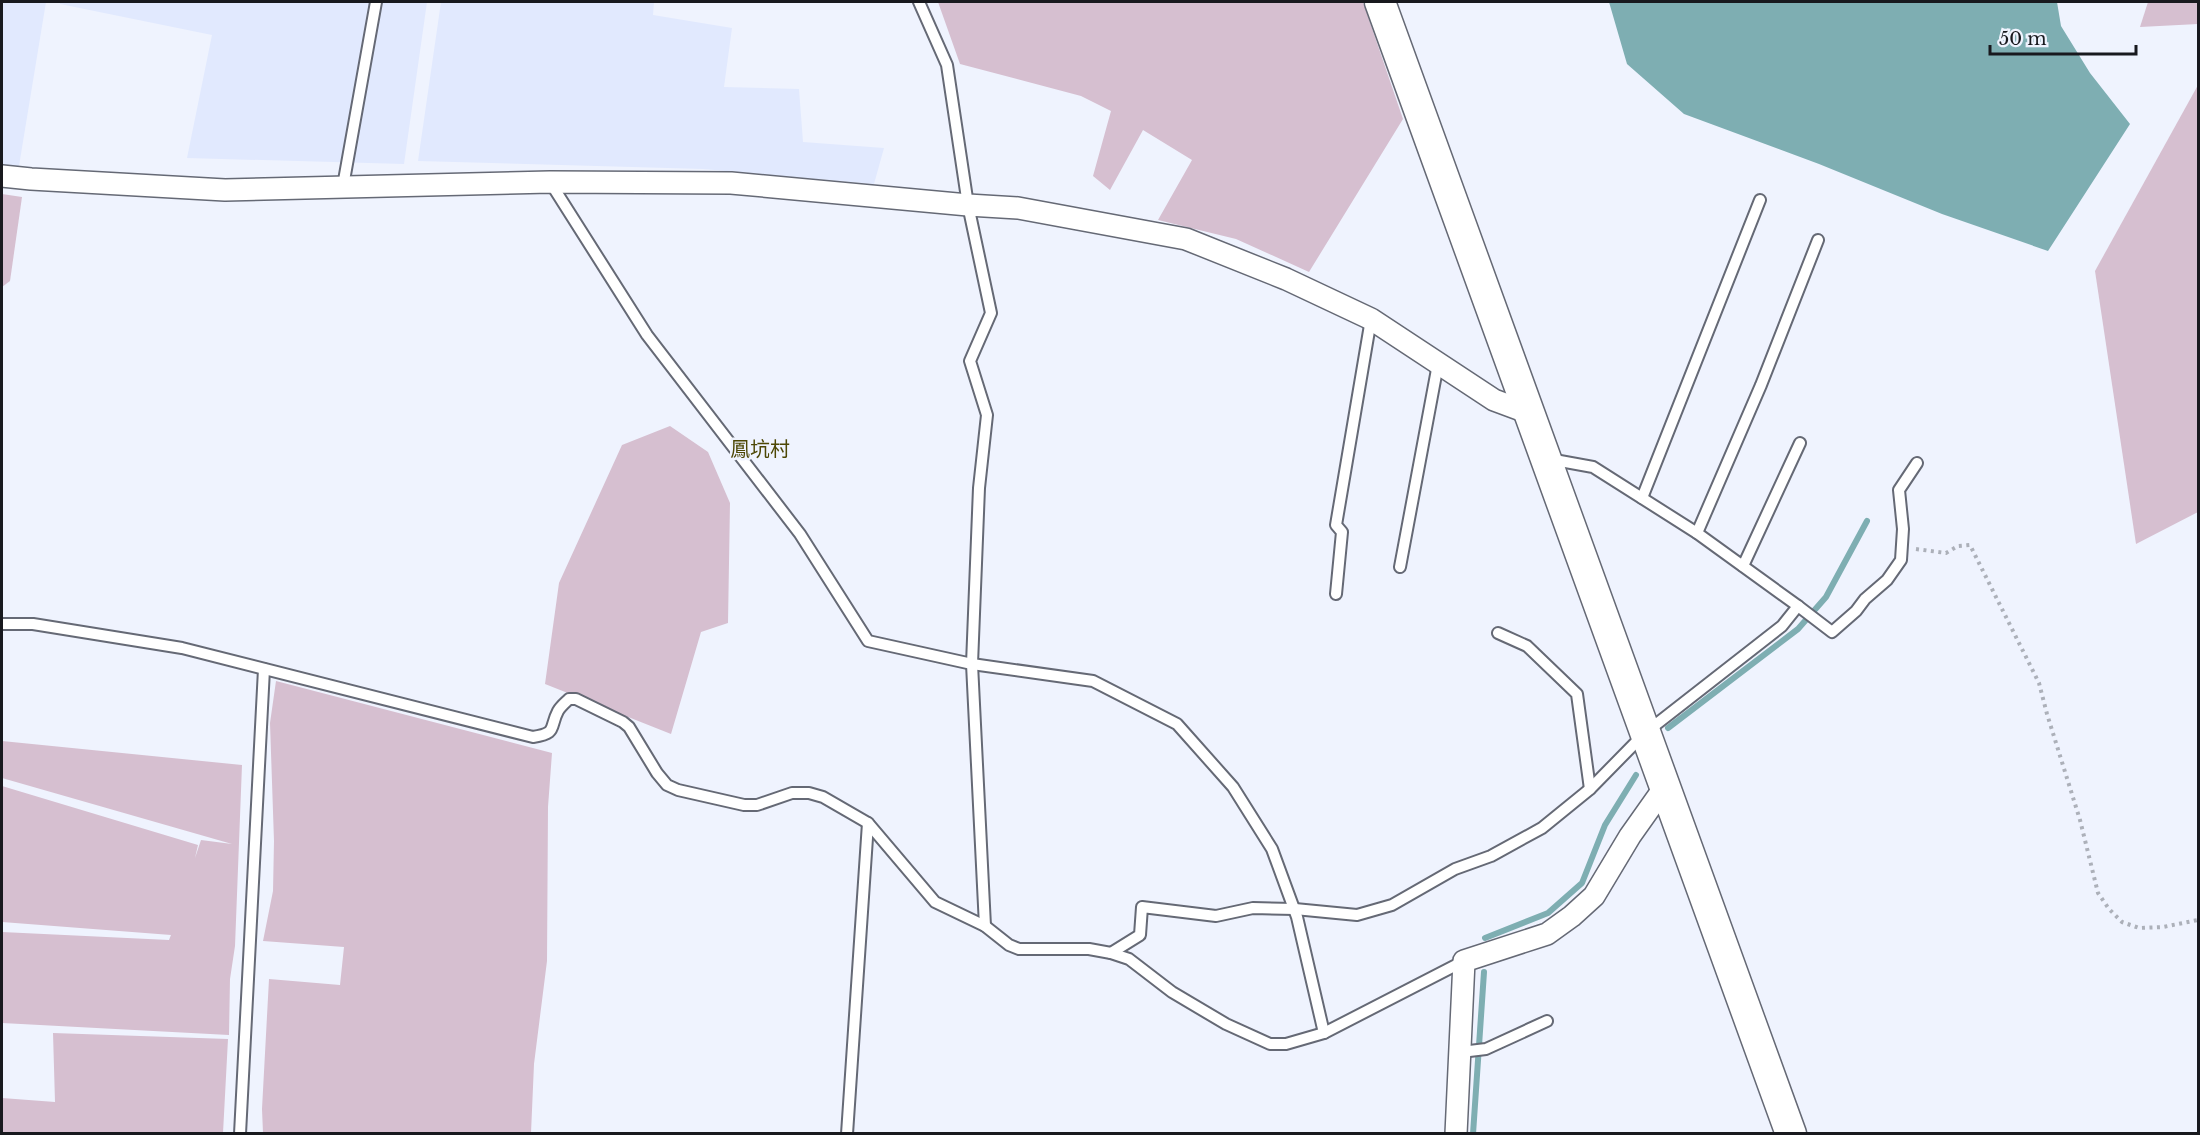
<svg xmlns="http://www.w3.org/2000/svg" width="2200" height="1135" viewBox="0 0 2200 1135" font-family="'Libre Baskerville','Noto Sans TC',serif">
<style>
.built{fill:#e1e9fe}
.green{fill:#d6bfd0}
.water{fill:#7eaeb2}
.lines{fill:none;stroke-linecap:round;stroke-linejoin:round}
.stream{stroke:#7eaeb2;stroke-width:6}
.lane-casing{stroke:#656975;stroke-width:14}
.street-casing{stroke:#656975;stroke-width:24}
.secondary-casing{stroke:#656975;stroke-width:33}
.path{stroke:#acb0b9;stroke-width:4;stroke-dasharray:3 4.5;stroke-linecap:butt}
.lane{stroke:#fff;stroke-width:10}
.street{stroke:#fff;stroke-width:21}
.secondary{stroke:#fff;stroke-width:30}
.labels{text-anchor:middle;dominant-baseline:central;stroke-width:5;stroke-linejoin:round;paint-order:stroke}
.quarter-label{font-size:20px;fill:#4d4705;stroke:#eff3fe}
</style>
<rect width="100%" height="100%" fill="#eff3fe"/>
<g class="built">
<polygon points="2,2 46,2 17,178 2,175"/>
<polygon points="60,2 427,2 404,164 187,158 212,35 60,4"/>
<polygon points="441,2 654,2 653,15 732,28 724,87 799,89 803,142 884,148 874,184 703,169 418,161"/>
</g>
<g class="green">
<polygon points="938,2 1363,2 1403,119 1309,272 1236,239 1158,220 1192,160 1143,130 1110,190 1093,176 1111,111 1081,96 960,64"/>
<polygon points="2148,2 2198,2 2198,24 2140,27"/>
<polygon points="2198,85 2198,512 2136,544 2095,271"/>
<polygon points="2,194 22,197 10,281 2,287"/>
<polygon points="670,426 708,452 730,503 728,623 701,632 671,734 545,684 559,583 622,445"/>
<polygon points="276,681 552,753 548,807 547,961 534,1064 531,1133 263,1133 262,1109 269,979 340,985 344,947 263,941 273,891 274,841 270,723"/>
<polygon points="2,741 242,765 235,946 230,979 229,1035 2,1023 2,932 169,940 171,935 2,922 2,786 198,845 195,858 201,840 232,844 2,778"/>
<polygon points="53,1033 228,1039 223,1133 2,1133 2,1098 55,1102"/>
</g>
<polygon class="water" points="1609,2 2057,2 2061,26 2090,73 2130,124 2048,251 1942,214 1819,164 1684,114 1627,64"/>
<g class="lines">
<g class="stream">
<polyline points="1668,728 1798,629 1826,597 1867,521"/>
<polyline points="1485,938 1548,913 1582,883 1605,825 1636,775"/>
<polyline points="1473,1134 1484,972"/>
</g>
<defs>
<g id="lane">
<polyline points="919,2 947,65 968,205 991,313 970,361 987,415 979,488 972,664 985,926"/>
<polyline points="550,182 647,335 800,534 868,641 972,664 1093,681 1177,724 1233,787 1272,849 1297,917 1324,1033"/>
<polyline points="343,186 376,2"/>
<polyline points="1642,498 1760,200"/>
<polyline points="1697,533 1761,385 1818,240"/>
<polyline points="1743,566 1800,443"/>
<polyline points="1400,567 1438,364"/>
<polyline points="1336,594 1342,532 1336,525 1371,319"/>
<polyline points="1798,606 1832,632 1856,611 1865,599 1887,580 1901,560 1903,529 1899,490 1917,463"/>
<path d="M2,624H33L182,648L533,737C558,733 549,728 558,711C561,706 565,703 569,699H576L623,722L629,727L657,773L667,785L678,790L744,805H757L792,793H809L823,797L868,823L935,902L985,926L1009,945L1019,949H1089L1111,953L1129,959L1172,992L1226,1024L1270,1044H1286L1324,1033L1464,961"/>
<polyline points="1498,633 1527,646 1577,694 1590,789"/>
<polyline points="1111,953 1140,935 1142,907 1216,916 1253,908 1295,909 1357,915 1392,905 1455,869 1491,856 1542,828 1590,789 1645,733 1782,626 1798,606 1697,533 1593,467 1549,459"/>
<polyline points="1461,1052 1486,1049 1547,1021"/>
<polyline points="240,1134 264,669"/>
<polyline points="847,1134 868,823"/>
</g>
<g id="street">
<polyline points="2,176 31,179 225,190 550,182 731,183 968,205 1018,208 1186,239 1286,279 1371,319 1494,400 1529,413"/>
<polyline points="1456,1134 1464,961 1547,934 1572,916 1594,896 1630,836 1664,788"/>
</g>
<polyline id="secondary" points="1380,2 1791,1134"/>
</defs>
<use href="#lane" class="lane-casing"/>
<use href="#street" class="street-casing"/>
<use href="#secondary" class="secondary-casing"/>
<polyline class="path" points="1916,549 1946,553 1958,546 1970,545 2039,683 2047,714 2080,820 2098,893 2109,909 2122,922 2139,928 2163,927 2198,920"/>
<use href="#lane" class="lane"/>
<use href="#street" class="street"/>
<use href="#secondary" class="secondary"/>
</g>
<g class="labels">
<g class="quarter-label">
<text x="760" y="449">鳳坑村</text>
</g>
</g>
<rect width="2200" height="1135" fill="none" stroke="#18191e" stroke-width="6"/>
<path d="M1990 45v9h146v-9" fill="none" stroke="#18191e" stroke-width="3"/>
<text x="1999" y="45" font-size="18" fill="#18191e" stroke="#eff3fe" stroke-width="4.5" paint-order="stroke">50 m</text>
</svg>
